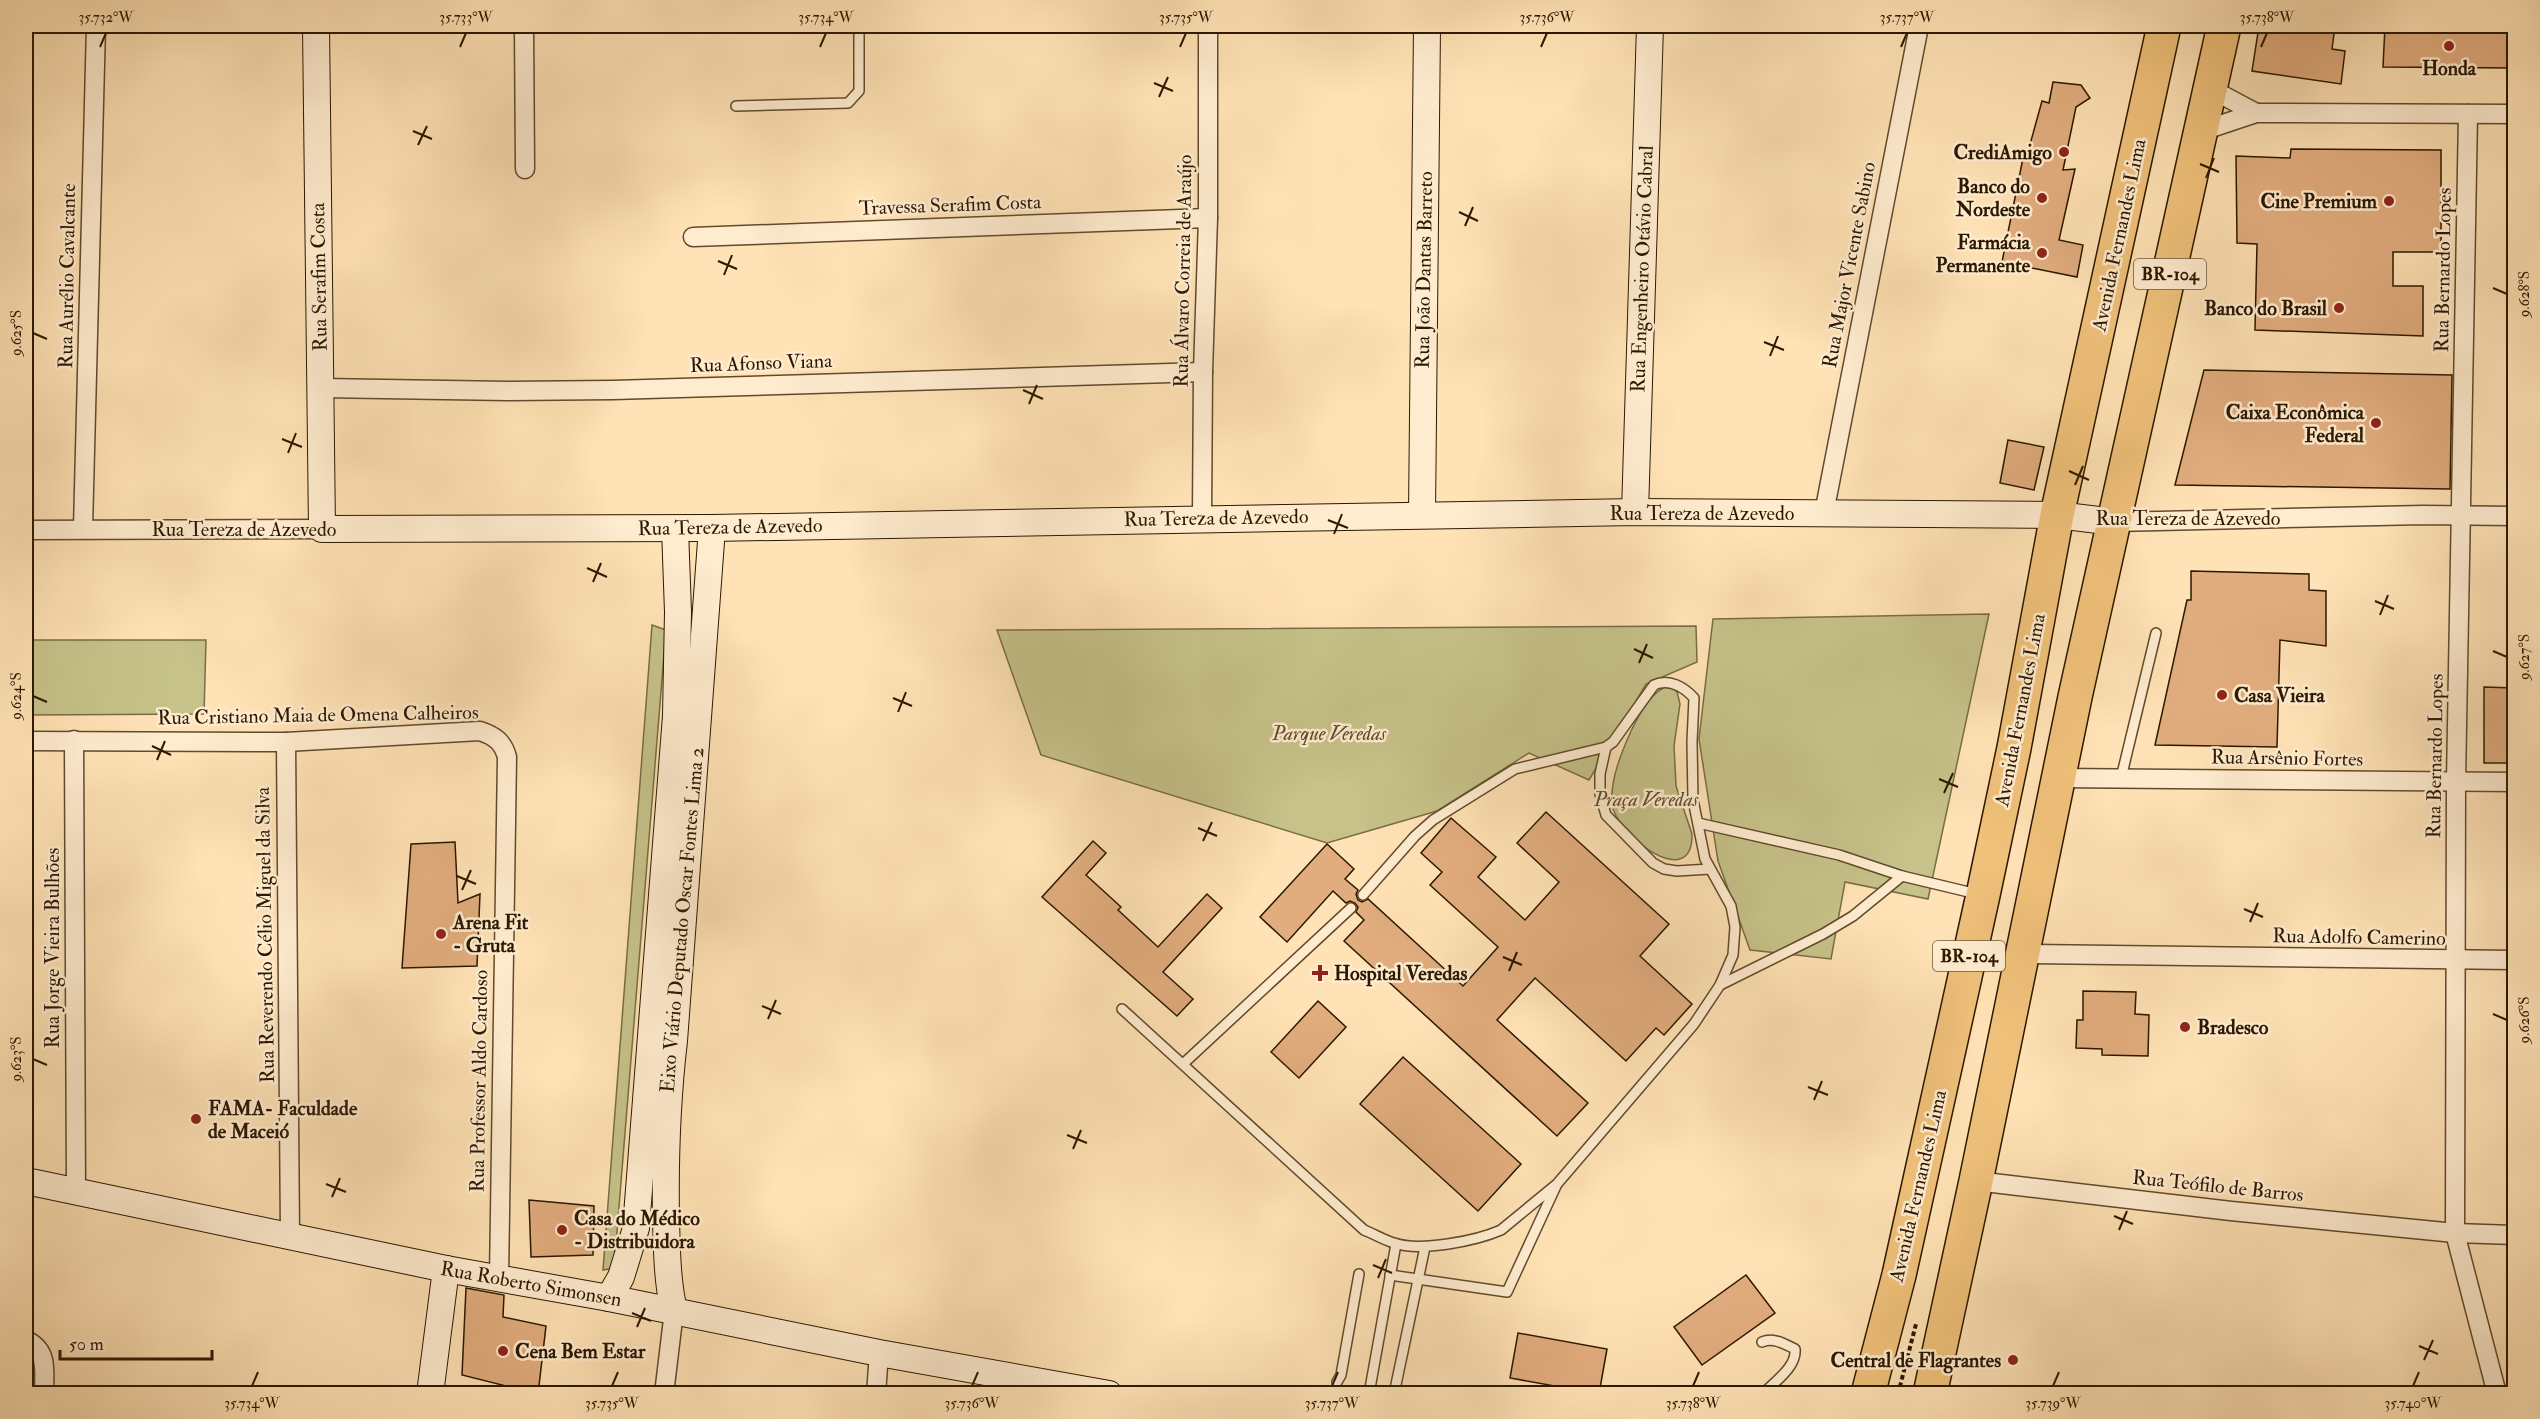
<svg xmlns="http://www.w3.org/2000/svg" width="2540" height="1419" viewBox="0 0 2540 1419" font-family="'IM FELL Double Pica',serif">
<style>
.green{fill:#c6c289;stroke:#786d44;stroke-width:1.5}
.building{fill:#e1ac7e;stroke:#2b1800;stroke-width:1.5}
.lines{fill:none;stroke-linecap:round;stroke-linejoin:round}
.lane-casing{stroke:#604a2d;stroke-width:12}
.street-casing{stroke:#604a2d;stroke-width:21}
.secondary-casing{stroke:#2b1800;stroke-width:28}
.highway-casing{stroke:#2b1800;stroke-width:36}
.path{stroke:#2b1800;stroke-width:4;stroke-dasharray:4.5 3;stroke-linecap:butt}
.lane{stroke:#ffeccf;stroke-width:9}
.street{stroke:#ffeccf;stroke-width:18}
.secondary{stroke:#ffeccf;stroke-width:26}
.highway{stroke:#f0c17a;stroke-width:33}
.ticks{fill:none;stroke:#2b1800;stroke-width:2}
.poi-dot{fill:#8f2418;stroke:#ffeccf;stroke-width:2}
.labels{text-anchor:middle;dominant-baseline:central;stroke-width:5;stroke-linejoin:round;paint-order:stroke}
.shield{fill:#ffeccf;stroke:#6b583e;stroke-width:1.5}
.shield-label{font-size:18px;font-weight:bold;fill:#2b1800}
.poi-label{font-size:20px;font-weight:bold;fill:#2b1800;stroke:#ffeccf;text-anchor:end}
.street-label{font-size:20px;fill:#2b1800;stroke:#ffeccf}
.park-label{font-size:20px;font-style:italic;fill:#5a4b29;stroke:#ffeccf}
.neatline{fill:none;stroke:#2b1800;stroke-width:2}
.ticks-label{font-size:15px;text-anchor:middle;fill:#2b1800}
</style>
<rect width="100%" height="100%" fill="#ffe2b5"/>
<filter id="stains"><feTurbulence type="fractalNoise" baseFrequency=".00333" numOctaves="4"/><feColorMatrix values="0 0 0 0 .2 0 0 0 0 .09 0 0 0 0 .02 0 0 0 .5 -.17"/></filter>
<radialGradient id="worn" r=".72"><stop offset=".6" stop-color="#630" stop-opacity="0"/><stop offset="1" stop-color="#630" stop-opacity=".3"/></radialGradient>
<g class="green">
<polygon points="1989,614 1928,899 1845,882 1831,959 1750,950 1718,861 1699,739 1713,619"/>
<polygon points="652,625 666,630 614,1268 603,1270"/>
<polygon points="1696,626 1697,662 1646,684 1589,780 1529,753 1437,811 1327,843 1041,755 997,630"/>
<polygon points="26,640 206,640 204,714 26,715"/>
<path d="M1670,685L1677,692L1680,704L1674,746L1676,786L1692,834C1693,893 1616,836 1612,804C1610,779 1622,751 1632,729C1640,713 1652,690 1670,685Z"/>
</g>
<g class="building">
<polygon points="2259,26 2335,26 2332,49 2345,51 2341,84 2252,71"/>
<polygon points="2385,26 2514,26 2514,68 2383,67"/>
<polygon points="2053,82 2081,85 2090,98 2076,107 2063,170 2075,169 2059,240 2083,245 2077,277 2002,262 2023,158 2026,159 2042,101 2049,103"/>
<polygon points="2291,149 2441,150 2441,252 2393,252 2393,286 2423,286 2423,336 2255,330 2257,244 2237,243 2236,156 2290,158"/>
<polygon points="2204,370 2452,375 2450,489 2175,485"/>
<polygon points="2008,440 2044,447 2034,490 2000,483"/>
<polygon points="2191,571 2309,574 2309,590 2326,591 2326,646 2280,640 2277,747 2155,745 2187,600 2191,600"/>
<polygon points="2484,687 2514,688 2514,763 2484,763"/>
<polygon points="1546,812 1669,924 1640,956 1692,1004 1664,1035 1656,1028 1626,1061 1535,978 1497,1020 1588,1103 1557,1136 1344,941 1364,920 1356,912 1358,907 1355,903 1350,901 1346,903 1333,891 1287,942 1260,917 1327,844 1354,869 1345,879 1358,890 1356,894 1358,900 1362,902 1368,899 1463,986 1498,947 1430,885 1442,872 1421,853 1451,818 1496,857 1478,877 1525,920 1559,882 1517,843"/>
<polygon points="1093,841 1106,853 1086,875 1121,907 1118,910 1158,947 1207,894 1222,908 1163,972 1193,999 1177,1016 1042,897"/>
<polygon points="455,842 458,903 480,894 477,966 402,968 411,844"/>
<polygon points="2083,991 2136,992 2135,1014 2149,1015 2148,1056 2102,1055 2102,1049 2076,1048 2077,1020 2083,1020"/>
<polygon points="1318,1001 1346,1027 1299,1078 1271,1052"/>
<polygon points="1403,1057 1521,1164 1478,1211 1360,1104"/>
<polygon points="529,1200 594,1206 593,1255 531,1257"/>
<polygon points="1746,1275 1775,1313 1702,1365 1674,1327"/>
<polygon points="466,1288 504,1295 503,1317 546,1326 538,1394 462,1375"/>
<polygon points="1518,1333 1607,1349 1599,1394 1510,1378"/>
</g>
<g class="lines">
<defs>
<g id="lane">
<polyline points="736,106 848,103 859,91 859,26"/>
<polyline points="1606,747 1600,774 1600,794 1606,815 1653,863 1664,869 1677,871 1710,869"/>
<polyline points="2121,778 2156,633"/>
<polyline points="1698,823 1839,855 1902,876 1977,894"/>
<polyline points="1720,985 1823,934 1853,916 1902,876"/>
<path d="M1122,1009L1364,1230C1374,1234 1384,1240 1394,1243C1420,1252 1476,1241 1501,1230L1557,1184L1694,1024L1720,985L1733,955L1735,927L1731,906L1705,859L1693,800L1692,742L1694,698C1684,687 1669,678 1654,685L1613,742L1606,747L1515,769L1433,820L1415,836L1363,895"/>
<polyline points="1183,1064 1351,908"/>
<polyline points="1390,1275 1507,1292 1556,1186"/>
<path d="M1762,1342C1774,1337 1784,1344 1795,1349C1797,1367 1774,1382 1763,1394"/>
<polyline points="1337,1382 1341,1375 1359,1274"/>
<polyline points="1369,1394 1396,1244"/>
<polyline points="1394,1394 1425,1247"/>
</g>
<g id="street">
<polyline points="524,26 525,169"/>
<polyline points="2211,89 2256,113"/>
<polyline points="2468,114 2456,782 2455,1233 2497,1394"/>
<polyline points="2202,131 2256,113 2514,114"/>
<polyline points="693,237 1208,218"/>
<polyline points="321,388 508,391 613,390 1203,372"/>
<polyline points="1824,513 1919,26"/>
<polyline points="1202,518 1203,372 1208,218 1208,26"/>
<polyline points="2115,522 2423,515 2514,516"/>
<polyline points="83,528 96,26"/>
<polyline points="26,530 322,529"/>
<polyline points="74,740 76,1192"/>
<path d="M26,741L286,742L480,731C495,736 503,742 507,757L499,1278"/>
<polyline points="286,742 290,1236"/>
<polyline points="2059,778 2514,782"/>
<polyline points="2022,954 2514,960"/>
<polyline points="1976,1181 2231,1211 2455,1233 2514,1235"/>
<path d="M26,1340C49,1351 44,1371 44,1394"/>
<polyline points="664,1394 674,1311"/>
<polyline points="876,1394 879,1353"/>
</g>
<g id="secondary">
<polyline points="316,26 322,529 712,528 1635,512 2057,515 2115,522"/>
<polyline points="1635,512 1650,26"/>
<polyline points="1422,514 1427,26"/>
<polyline points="26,1181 446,1269 609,1298 879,1353 1109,1394"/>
<polyline points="609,1298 621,1277 636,1228 676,716 678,612 675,529"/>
<path d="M674,1311C667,1280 667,1251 666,1220C665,1159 667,1100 674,1041L712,528"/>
<polyline points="430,1394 446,1269"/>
</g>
<g id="highway">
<polyline points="1868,1394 1899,1275 1983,895 2014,748 2057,515 2164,26"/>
<polyline points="1930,1394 1976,1181 2075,697 2224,26"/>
</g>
</defs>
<use href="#lane" class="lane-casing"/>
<use href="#street" class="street-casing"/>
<use href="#secondary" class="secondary-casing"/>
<use href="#highway" class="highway-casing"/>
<polyline class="path" points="1898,1394 1916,1324"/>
<use href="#lane" class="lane"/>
<use href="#street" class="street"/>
<use href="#secondary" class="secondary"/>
<use href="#highway" class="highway"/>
</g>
<path class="ticks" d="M100,47L106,33M460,47L466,33M820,47L826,33M1180,47L1186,33M1541,47L1547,33M1901,47L1907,33M2261,47L2267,33M1154,83L1173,91M1159,97L1168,77M413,131L432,139M418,145L427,126M2200,164L2219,172M2206,178L2214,158M1459,212L1478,221M1465,226L1473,207M718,261L737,269M724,275L732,255M2493,288L2507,294M33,333L47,339M1764,342L1784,350M1770,356L1778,336M1023,390L1043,399M1029,404L1037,385M282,439L302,447M288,453L296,433M2069,471L2089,480M2075,485L2083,466M1328,520L1348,528M1334,534L1342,514M587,568L607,577M593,582L601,563M2375,601L2394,609M2380,615L2388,595M1634,649L1653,658M2493,651L2507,657M1639,663L1647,644M33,696L47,702M893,698L912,706M898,712L906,692M152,746L171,755M157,760L165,741M1939,779L1958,787M1944,793L1953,773M1198,828L1217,836M1203,841L1212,822M457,876L476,884M462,890L471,870M2244,909L2263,917M2250,922L2258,903M1503,957L1522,965M1509,971L1517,952M762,1006L781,1014M2493,1014L2507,1020M768,1019L776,1000M33,1059L47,1065M1808,1087L1828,1095M1814,1100L1822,1081M1067,1135L1087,1143M1073,1149L1081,1130M326,1184L346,1192M332,1197L340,1178M2114,1216L2133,1224M2119,1230L2127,1211M1373,1265L1392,1273M1378,1278L1386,1259M632,1313L651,1321M637,1327L645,1308M2419,1346L2438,1354M2424,1360L2433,1340M252,1386L258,1372M612,1386L618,1372M972,1386L978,1372M1332,1386L1338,1372M1693,1386L1699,1372M2053,1386L2059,1372M2413,1386L2419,1372"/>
<g class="poi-dot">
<circle cx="2449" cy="46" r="6"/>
<circle cx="2064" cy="152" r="6"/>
<circle cx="2042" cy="198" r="6"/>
<circle cx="2389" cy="201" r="6"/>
<circle cx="2042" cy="253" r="6"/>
<circle cx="2339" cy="308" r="6"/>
<circle cx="2376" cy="423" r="6"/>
<circle cx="2222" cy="695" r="6"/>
<circle cx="441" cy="934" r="6"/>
<path d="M1317 964h6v6h6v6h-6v6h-6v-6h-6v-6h6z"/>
<circle cx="2185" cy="1027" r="6"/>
<circle cx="196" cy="1119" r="6"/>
<circle cx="562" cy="1230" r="6"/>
<circle cx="503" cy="1351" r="6"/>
<circle cx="2013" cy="1360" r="6"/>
</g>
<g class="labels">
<g class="shield">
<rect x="2134" y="259" width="72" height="30" rx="4.5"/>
<rect x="1933" y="941" width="72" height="30" rx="4.5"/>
</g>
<g class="shield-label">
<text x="2170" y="274">BR-104</text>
<text x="1969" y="956">BR-104</text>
</g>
<g class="poi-label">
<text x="2449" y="68" text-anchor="middle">Honda</text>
<text x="2052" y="152">CrediAmigo</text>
<text x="2030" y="186">Banco do<tspan x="2030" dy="23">Nordeste</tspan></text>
<text x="2377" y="201">Cine Premium</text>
<text x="2030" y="242">Farmácia<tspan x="2030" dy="23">Permanente</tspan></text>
<text x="2327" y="308">Banco do Brasil</text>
<text x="2364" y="412">Caixa Econômica<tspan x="2364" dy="23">Federal</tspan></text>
<text x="2234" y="695" text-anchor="start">Casa Vieira</text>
<text x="453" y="922" text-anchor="start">Arena Fit<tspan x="453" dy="23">- Gruta</tspan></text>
<text x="1334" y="973" text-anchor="start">Hospital Veredas</text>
<text x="2197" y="1027" text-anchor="start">Bradesco</text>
<text x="208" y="1108" text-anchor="start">FAMA- Faculdade<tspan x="208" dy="23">de Maceió</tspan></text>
<text x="574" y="1218" text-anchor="start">Casa do Médico<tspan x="574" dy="23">- Distribuidora</tspan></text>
<text x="515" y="1351" text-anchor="start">Cena Bem Estar</text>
<text x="2001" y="1360">Central de Flagrantes</text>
</g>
<g class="street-label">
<text transform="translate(950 205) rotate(-2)">Travessa Serafim Costa</text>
<text transform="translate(2119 235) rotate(-78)">Avenida Fernandes Lima</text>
<text transform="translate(1849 265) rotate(-79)">Rua Major Vicente Sabino</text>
<text transform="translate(1642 269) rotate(-88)">Rua Engenheiro Otávio Cabral</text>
<text transform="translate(1424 270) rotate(-89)">Rua João Dantas Barreto</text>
<text transform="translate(2443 270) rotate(-89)">Rua Bernardo Lopes</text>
<text transform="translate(1183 271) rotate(-89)">Rua Álvaro Correia de Araújo</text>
<text transform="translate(67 276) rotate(-89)">Rua Aurélio Cavalcante</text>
<text transform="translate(319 277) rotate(-91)">Rua Serafim Costa</text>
<text transform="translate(761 363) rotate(-2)">Rua Afonso Viana</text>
<text x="1702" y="513">Rua Tereza de Azevedo</text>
<text transform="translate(1216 518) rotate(-1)">Rua Tereza de Azevedo</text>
<text x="2188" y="518">Rua Tereza de Azevedo</text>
<text transform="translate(730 527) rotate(-1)">Rua Tereza de Azevedo</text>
<text x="244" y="529">Rua Tereza de Azevedo</text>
<text transform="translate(2020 710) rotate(-79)">Avenida Fernandes Lima</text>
<text transform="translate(318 715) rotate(-1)">Rua Cristiano Maia de Omena Calheiros</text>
<text transform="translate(2435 756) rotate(-89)">Rua Bernardo Lopes</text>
<text transform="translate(2287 758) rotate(1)">Rua Arsênio Fortes</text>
<text transform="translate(682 920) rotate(-85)">Eixo Viário Deputado Oscar Fontes Lima 2</text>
<text transform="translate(265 935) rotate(-91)">Rua Reverendo Célio Miguel da Silva</text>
<text transform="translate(2359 937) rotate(1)">Rua Adolfo Camerino</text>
<text transform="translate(52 948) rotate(-90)">Rua Jorge Vieira Bulhões</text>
<text transform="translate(479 1081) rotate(-89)">Rua Professor Aldo Cardoso</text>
<text transform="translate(1918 1186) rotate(-77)">Avenida Fernandes Lima</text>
<text transform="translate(2218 1186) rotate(6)">Rua Teófilo de Barros</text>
<text transform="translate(531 1284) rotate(10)">Rua Roberto Simonsen</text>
</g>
<g class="park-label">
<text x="1329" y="733">Parque Veredas</text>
<text x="1646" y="799">Praça Veredas</text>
</g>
</g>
<rect width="2540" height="1419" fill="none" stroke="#ffe2b5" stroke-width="66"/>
<path d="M60 1350v9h152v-9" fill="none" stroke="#2b1800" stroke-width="3"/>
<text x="69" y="1350" font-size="18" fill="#2b1800" stroke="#ffeccf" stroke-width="4.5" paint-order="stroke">50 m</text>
<rect x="33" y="33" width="2474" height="1353" class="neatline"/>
<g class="ticks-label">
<text x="106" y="22">35.732°W</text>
<text x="466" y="22">35.733°W</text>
<text x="826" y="22">35.734°W</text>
<text x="1186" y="22">35.735°W</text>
<text x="1547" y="22">35.736°W</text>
<text x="1907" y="22">35.737°W</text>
<text x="2267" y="22">35.738°W</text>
<text transform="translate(2524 294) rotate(-90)" y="5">9.628°S</text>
<text transform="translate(16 333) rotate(-90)" y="5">9.625°S</text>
<text transform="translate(2524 657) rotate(-90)" y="5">9.627°S</text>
<text transform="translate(16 696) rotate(-90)" y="5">9.624°S</text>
<text transform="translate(2524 1020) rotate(-90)" y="5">9.626°S</text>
<text transform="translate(16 1059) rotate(-90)" y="5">9.623°S</text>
<text x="252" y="1408">35.734°W</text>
<text x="612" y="1408">35.735°W</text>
<text x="972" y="1408">35.736°W</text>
<text x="1332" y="1408">35.737°W</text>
<text x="1693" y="1408">35.738°W</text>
<text x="2053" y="1408">35.739°W</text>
<text x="2413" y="1408">35.740°W</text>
</g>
<rect width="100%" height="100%" filter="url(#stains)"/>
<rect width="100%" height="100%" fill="url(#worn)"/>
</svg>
